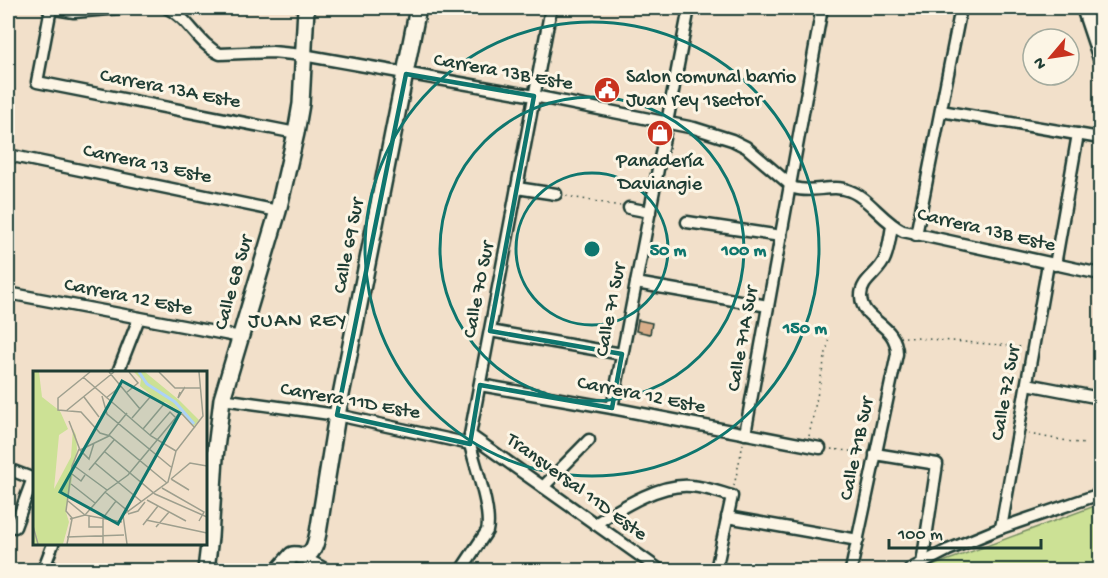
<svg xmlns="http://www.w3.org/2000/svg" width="1108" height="578" viewBox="0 0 1108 578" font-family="'Gochi Hand',sans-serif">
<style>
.green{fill:#cce195;stroke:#768f64;stroke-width:1.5}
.building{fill:#d9ae8a;stroke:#1f3d34;stroke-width:1.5}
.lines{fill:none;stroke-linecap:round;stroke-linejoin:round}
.street-casing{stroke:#1f3d34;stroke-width:15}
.secondary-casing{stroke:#1f3d34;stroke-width:20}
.path{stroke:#1f3d34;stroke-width:1.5;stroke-dasharray:1.5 4.5;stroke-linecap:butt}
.street{stroke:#fcf5e5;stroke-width:10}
.secondary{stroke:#fcf5e5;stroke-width:15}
.marked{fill:none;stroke:#0f766e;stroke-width:4.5;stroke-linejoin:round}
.ring{fill:none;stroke:#0f766e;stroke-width:3}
.labels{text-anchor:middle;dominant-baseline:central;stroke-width:6;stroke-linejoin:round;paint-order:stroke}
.street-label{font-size:20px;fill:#1f3d34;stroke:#fcf5e5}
.poi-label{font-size:20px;fill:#1f3d34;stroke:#fcf5e5;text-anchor:start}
.neighbourhood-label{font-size:21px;letter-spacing:1.5px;fill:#1f3d34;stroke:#fcf5e5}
.inset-river{fill:none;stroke:#add2f6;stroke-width:3}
.inset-road{fill:none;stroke:#9e9f8e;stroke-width:1.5}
.view{fill:#0f766e;fill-opacity:0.15;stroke:#0f766e;stroke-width:3}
.inset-edge{fill:none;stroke:#1f3d34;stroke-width:3}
.centre{fill:#0f766e;stroke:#fcf5e5;stroke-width:3}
.ring-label{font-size:18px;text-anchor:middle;font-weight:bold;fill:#0f766e;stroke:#fcf5e5;stroke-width:6;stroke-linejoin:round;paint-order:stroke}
</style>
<rect width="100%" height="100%" fill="#f2e0ca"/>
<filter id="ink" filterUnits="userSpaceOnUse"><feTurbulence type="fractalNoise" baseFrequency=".0167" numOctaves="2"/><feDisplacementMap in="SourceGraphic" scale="12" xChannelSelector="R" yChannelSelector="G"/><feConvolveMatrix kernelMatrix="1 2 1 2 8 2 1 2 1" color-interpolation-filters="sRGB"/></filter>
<g filter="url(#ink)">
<polygon class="green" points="1100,504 1100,570 920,570 924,569"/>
<polygon class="building" points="638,320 652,323 650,334 636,331"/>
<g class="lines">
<defs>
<g id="street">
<polyline points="48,8 74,12 121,8"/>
<polyline points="51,8 37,82 296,133"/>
<path d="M167,8C189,18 198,44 220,54L272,52L303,55L534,96L694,128L732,140L746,147L794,188C813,194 832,183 850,191C868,197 883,222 903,231L1100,274"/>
<polyline points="1082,8 1100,62"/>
<polyline points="941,111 1100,138"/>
<polyline points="8,155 278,211"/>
<polyline points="517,188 556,194"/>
<polyline points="629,208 650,212"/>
<polyline points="687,222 781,236"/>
<polyline points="916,235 961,8"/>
<polyline points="1055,265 1078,134"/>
<polyline points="636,283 768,306"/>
<polyline points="8,293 241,337"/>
<polyline points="490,331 622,354"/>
<polyline points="118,372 139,318"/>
<polyline points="1027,384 1100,398"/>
<polyline points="480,385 612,408 820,448"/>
<polyline points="222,399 337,415 470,444"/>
<polyline points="612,408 689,8"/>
<polyline points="745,434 822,8"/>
<polyline points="470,435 660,570"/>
<polyline points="875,454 937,464 922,564"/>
<polyline points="8,469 34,479"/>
<polyline points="543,487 589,440"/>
<polyline points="727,517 858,540"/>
<path d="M595,524C621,508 659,483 691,486C705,487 718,492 732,496L716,570"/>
<polyline points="15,527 33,478"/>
<polyline points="1001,528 1048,264"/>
<polyline points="301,556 327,570"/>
<polyline points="45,565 61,570"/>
<polyline points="43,570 53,544"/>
<path d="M461,570L487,531C492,511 475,466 470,444V435L551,8"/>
<path d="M851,570L897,354C897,323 862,322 861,297C860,280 880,273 885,258C889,248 890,237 892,226"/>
<polyline points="909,570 948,550 1001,528 1100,494"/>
</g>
<g id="secondary">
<polyline points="206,570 210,537 215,457 222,399 278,211 296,133 301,104 306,8"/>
<path d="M279,570L292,555C295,554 298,555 302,556C314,556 316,542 318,533L337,415L418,8"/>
</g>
</defs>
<use href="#street" class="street-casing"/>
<use href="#secondary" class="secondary-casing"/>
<g class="path">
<polyline points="566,196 620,206"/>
<polyline points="905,337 1023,347"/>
<polyline points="1028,434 1084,444"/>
<polyline points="809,436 829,338"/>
<polyline points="831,449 865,453"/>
<polyline points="734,486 743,444"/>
</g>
<use href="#street" class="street"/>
<use href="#secondary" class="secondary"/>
</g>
</g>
<path class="marked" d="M406,74L534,96L490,331L622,354L612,408L480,385L470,444L337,415Z"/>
<g class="ring">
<circle cx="592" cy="249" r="76"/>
<circle cx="592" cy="249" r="152"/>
<circle cx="592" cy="249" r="227"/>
</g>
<defs>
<symbol id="civic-disc" viewBox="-11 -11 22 22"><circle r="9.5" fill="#c8321e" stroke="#fcf5e5"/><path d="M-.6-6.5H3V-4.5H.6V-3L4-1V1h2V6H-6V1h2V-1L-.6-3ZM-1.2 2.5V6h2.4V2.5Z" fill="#fff"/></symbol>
<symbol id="shop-disc" viewBox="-11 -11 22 22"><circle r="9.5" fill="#c8321e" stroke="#fcf5e5"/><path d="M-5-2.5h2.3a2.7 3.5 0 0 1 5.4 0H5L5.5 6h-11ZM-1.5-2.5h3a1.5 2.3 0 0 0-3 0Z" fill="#fff"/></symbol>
</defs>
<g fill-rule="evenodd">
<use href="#civic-disc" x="592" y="75" width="30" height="30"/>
<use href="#shop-disc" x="645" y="118" width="30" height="30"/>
</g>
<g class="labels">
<g class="street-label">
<text transform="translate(503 73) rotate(10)">Carrera 13B Este</text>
<text transform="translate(170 90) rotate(11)">Carrera 13A Este</text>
<text transform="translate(147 165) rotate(12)">Carrera 13 Este</text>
<text transform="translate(986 231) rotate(13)">Carrera 13B Este</text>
<text transform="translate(350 246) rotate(-79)">Calle 69 Sur</text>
<text transform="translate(235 283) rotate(-74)">Calle 68 Sur</text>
<text transform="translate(480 290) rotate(-79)">Calle 70 Sur</text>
<text transform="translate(128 298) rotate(11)">Carrera 12 Este</text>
<text transform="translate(612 310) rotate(-79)">Calle 71 Sur</text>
<text transform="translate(744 339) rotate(-80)">Calle 71A Sur</text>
<text transform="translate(1007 393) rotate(-80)">Calle 72 Sur</text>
<text transform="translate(641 396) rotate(11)">Carrera 12 Este</text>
<text transform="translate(350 402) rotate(10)">Carrera 11D Este</text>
<text transform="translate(858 449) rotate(-78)">Calle 71B Sur</text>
<text transform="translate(576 488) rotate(36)">Transversal 11D Este</text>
</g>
<g class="poi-label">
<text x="626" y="78">Salon comunal barrio<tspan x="626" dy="23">Juan rey 1sector</tspan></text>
<text x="660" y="162" text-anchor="middle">Panadería<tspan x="660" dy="23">Daviangie</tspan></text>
</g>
<g class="neighbourhood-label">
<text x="298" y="322">JUAN REY</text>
</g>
</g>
<g transform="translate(33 371)">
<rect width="174" height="174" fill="#f2e0ca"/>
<path d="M0,1H6L9,26L27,40L35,58L26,64L21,118L38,86L40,58L43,64L44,79L33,141L36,151L30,173H0ZM101,1H112L146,29L166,49L161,55L148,41L132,31L129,33L107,15L108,8Z" fill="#cce195"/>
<path class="inset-river" d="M106,1L114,13L142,31L161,53"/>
<path class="inset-road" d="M57,1L25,27V39L48,41L67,62L77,65L134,112M76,1L107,38M126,1L142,17H167M50,6L118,65L143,80M147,21L145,27L152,16M93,22L105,12L96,1M69,25L74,43L138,96M51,26L66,46M73,27L88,15M33,40L81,1M99,47L118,25M36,50L47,79L56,88L61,72M110,58L131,33M76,64L94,42M117,64L137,41L143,47M47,79L76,65M72,81L122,123L174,146M62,92L109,131M40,94L74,119M56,99L81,69M39,103L48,110L52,104M138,108L157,92L174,95M138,108L156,119M38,113L62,132M129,117L171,141L166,150M72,121L96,141M114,129L153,150M35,130L52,144M95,143L105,140L112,131M52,144L73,120L95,104L145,44L149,43L162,57M56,144V156H70M39,147L33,140L39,95L46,78M37,148L52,144L89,151M113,149L174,162M110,154L125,135M0,155L5,173M123,156L136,141M34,166L91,164M34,173L39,148M70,173V147L83,130M94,173L90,144L135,111L143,80L170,45L166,1"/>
<path class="view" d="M89,10L147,42L85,153L27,121Z"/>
<rect width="174" height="174" class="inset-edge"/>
</g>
<circle cx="592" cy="249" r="9" class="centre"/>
<g class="ring-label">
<text x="668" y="255">50 m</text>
<text x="744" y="255">100 m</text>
<text x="805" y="333">150 m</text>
</g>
<rect width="1108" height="578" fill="none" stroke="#fcf5e5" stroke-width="30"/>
<rect x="15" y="15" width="1078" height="548" fill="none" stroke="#1f3d34" stroke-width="2" filter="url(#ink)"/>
<g transform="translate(1051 57) rotate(241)"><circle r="28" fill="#fcf5e5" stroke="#a4ab9e" stroke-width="1.5"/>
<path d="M0-4.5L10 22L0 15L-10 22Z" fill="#c8321e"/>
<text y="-9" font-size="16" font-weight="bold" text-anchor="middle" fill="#1f3d34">N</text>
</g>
<path d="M889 539v9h152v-9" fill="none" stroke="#1f3d34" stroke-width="3"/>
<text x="898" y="539" font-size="18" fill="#1f3d34" stroke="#fcf5e5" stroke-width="4.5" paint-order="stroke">100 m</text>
</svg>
